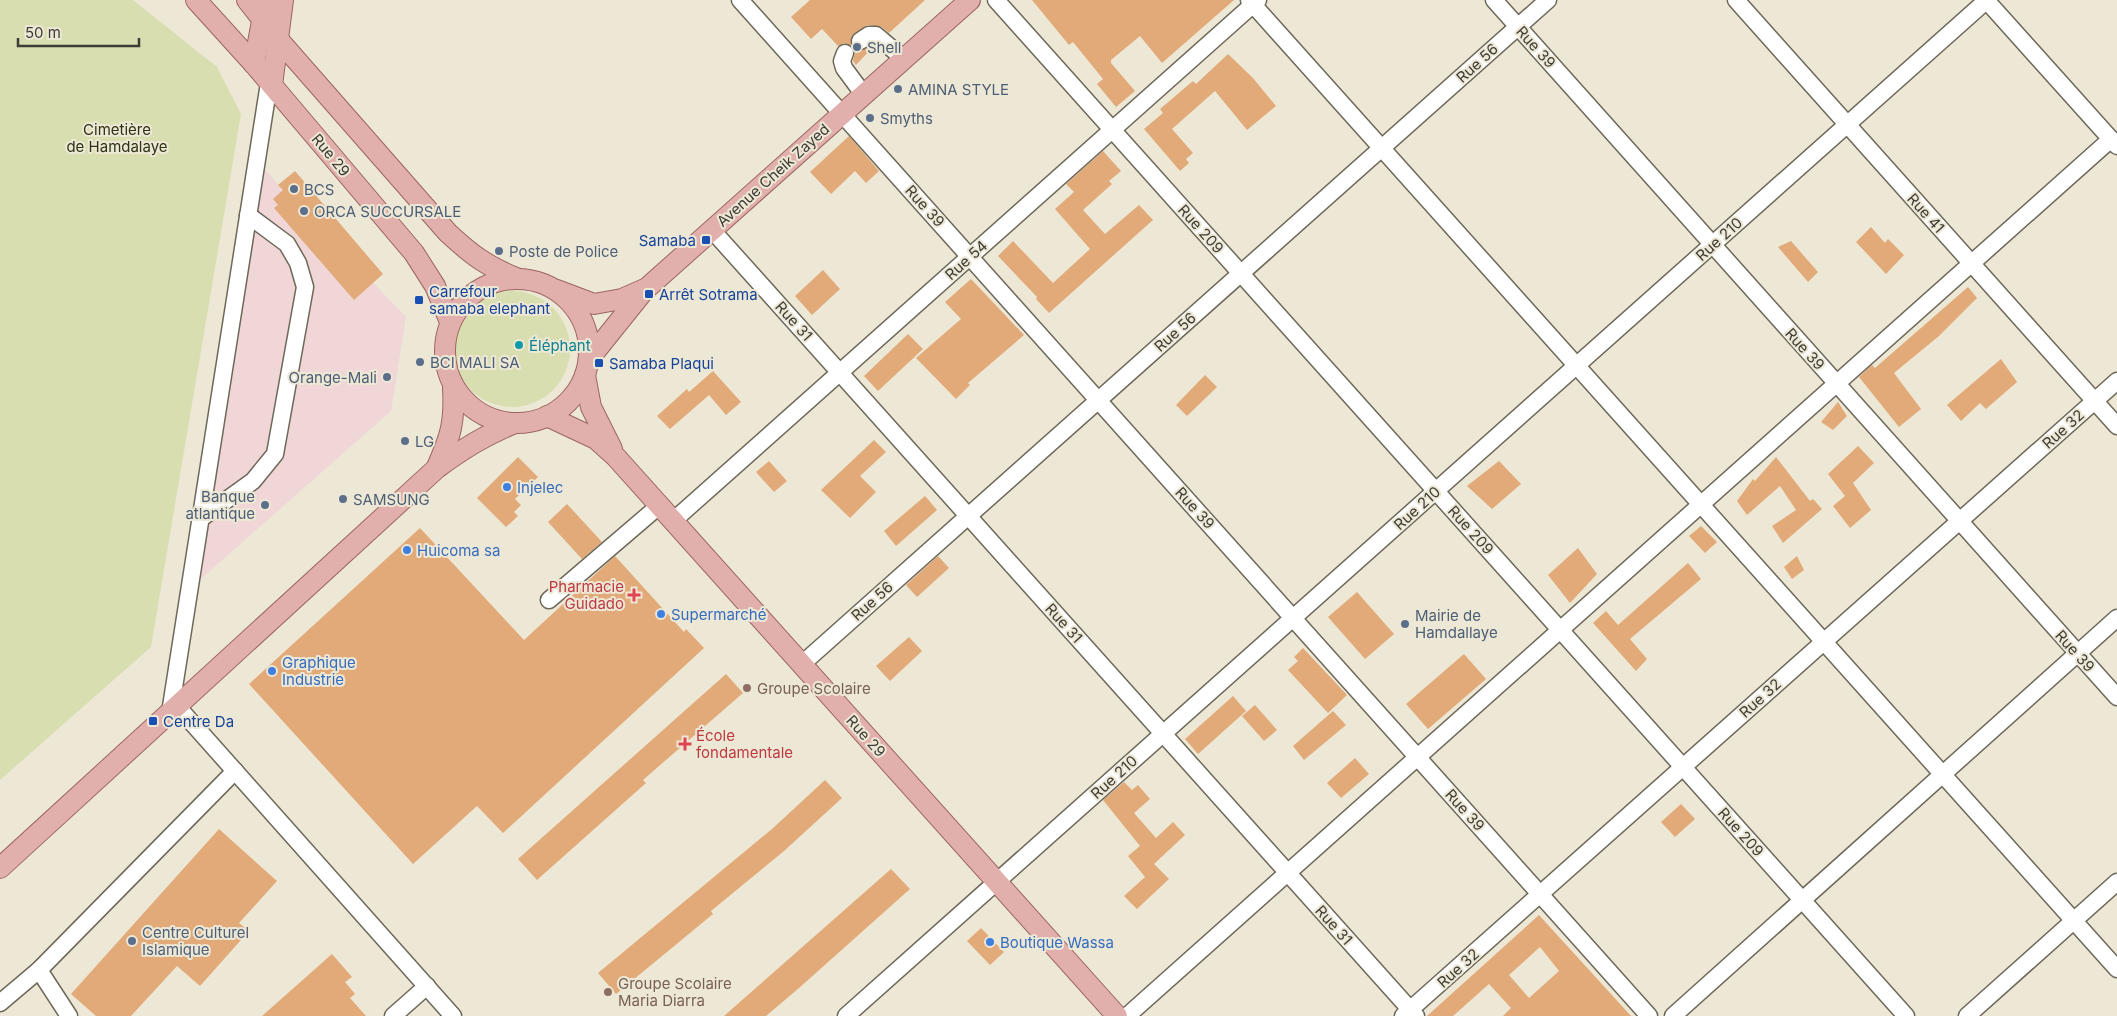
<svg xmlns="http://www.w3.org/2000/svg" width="2117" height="1016" viewBox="0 0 2117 1016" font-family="Inter,sans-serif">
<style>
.commercial{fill:#f1d6d8}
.green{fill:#d9deb1}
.building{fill:#e2aa78;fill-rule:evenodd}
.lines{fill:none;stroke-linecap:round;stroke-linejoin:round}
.minor-casing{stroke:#6d6859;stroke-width:19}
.major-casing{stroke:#9c655f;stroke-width:22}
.minor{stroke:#fff;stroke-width:16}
.major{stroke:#e2b0ac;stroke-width:20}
.service-dot{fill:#5c6f8a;stroke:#ede8d6;stroke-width:2}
.transit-dot{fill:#1a4fb4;stroke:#ede8d6;stroke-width:2}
.culture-dot{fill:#0f9aa8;stroke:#ede8d6;stroke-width:2}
.shop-dot{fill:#3f7fe0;stroke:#ede8d6;stroke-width:2}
.health-dot{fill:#e0444e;stroke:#ede8d6;stroke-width:2}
.education-dot{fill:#8d6e63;stroke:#ede8d6;stroke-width:2}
.labels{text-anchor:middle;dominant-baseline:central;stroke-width:4;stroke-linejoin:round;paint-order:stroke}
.service-label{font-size:15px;fill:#4e5e75;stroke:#ede8d6;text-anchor:start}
.street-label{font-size:15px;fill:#3e3c35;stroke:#ede8d6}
.park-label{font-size:15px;fill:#2f3213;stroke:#ede8d6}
.transit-label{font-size:15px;fill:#164399;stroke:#ede8d6;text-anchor:start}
.culture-label{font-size:15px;fill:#0d838f;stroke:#ede8d6;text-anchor:start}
.shop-label{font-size:15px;fill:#366cbe;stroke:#ede8d6;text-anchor:start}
.health-label{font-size:15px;fill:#be3a42;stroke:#ede8d6;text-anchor:end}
.education-label{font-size:15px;fill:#785e54;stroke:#ede8d6;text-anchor:start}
</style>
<rect width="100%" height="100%" fill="#ede8d6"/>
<polygon class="commercial" points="265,170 406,317 391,411 193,586"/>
<g class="green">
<polygon points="0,0 133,0 217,67 241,114 151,647 0,780"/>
<circle cx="512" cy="349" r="58"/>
</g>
<g class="building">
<polygon points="810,0 925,0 889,33 882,27 868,25 851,36 851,46 844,43 838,46 822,29 811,39 791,17"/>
<polygon points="1032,0 1234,0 1162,63 1140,36 1111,60 1111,63 1135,91 1116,107 1097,84 1103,79 1073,42 1069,45"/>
<polygon points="872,45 874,46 856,65 853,61 855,52 854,48 861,51"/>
<polygon points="1228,54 1253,78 1276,106 1247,130 1215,91 1172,129 1193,153 1186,159 1189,163 1180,171 1144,129 1163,113 1160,109 1193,81 1196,84"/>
<polygon points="849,136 879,171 866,183 855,171 831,194 810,172"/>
<polygon points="1103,151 1121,171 1109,181 1112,184 1083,210 1105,234 1139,205 1153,220 1049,313 1036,299 1037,297 998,256 1013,241 1053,283 1090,249 1055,209 1074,192 1066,184"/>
<polygon points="295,171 383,274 354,300 274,208 278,205 273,199 283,190 278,185"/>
<polygon points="1871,227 1885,243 1888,239 1904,255 1886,274 1856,242"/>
<polygon points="1791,241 1818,272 1808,282 1778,247"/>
<polygon points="823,270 840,289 812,315 795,296"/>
<polygon points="971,279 1024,335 968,383 970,385 956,399 916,358 961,319 945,302"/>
<polygon points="1968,287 1977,298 1939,336 1894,373 1921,409 1899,427 1859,377 1872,365 1875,368"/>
<polygon points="908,334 923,349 878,391 864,376"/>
<polygon points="2001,359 2017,382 1986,409 1980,403 1961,421 1947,405"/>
<polygon points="713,371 741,402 726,415 709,395 670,429 657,416 687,389 689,392"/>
<polygon points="1205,375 1217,387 1187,416 1176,405"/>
<polygon points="1838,402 1847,416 1833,430 1821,422"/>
<polygon points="874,440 886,452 860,476 876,492 850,518 821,490"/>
<polygon points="1858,446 1874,463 1853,483 1871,510 1850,528 1833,506 1845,496 1828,474"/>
<polygon points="518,457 538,477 515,499 521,505 514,512 518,516 506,527 477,498"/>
<polygon points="1776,457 1810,501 1813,499 1822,509 1783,543 1772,526 1796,510 1780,486 1747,515 1737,501 1753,479 1755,481"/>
<polygon points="769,461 787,481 774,492 756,472"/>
<polygon points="1499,461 1521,484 1492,509 1467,486"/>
<polygon points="925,496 937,510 896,546 884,531"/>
<polygon points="567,504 602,542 582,559 548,522"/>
<polygon points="1701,526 1717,542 1705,553 1689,536"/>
<polygon points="420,528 524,640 615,556 684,632 686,629 704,648 503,833 477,806 413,864 249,684"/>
<polygon points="1578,548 1597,574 1570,603 1548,575"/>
<polygon points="938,556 949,568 917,597 906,585"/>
<polygon points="1797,556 1804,570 1792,579 1784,567"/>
<polygon points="1688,563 1701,579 1630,639 1647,659 1636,671 1593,623 1606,611 1618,625"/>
<polygon points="1357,592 1394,634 1365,659 1328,617"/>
<polygon points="909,637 922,651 890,681 876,666"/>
<polygon points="1303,648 1347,695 1328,713 1288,670 1298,661 1294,657"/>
<polygon points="1464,654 1486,679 1428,729 1406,704"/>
<polygon points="726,674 743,693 643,780 646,783 537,880 518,859"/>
<polygon points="1233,696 1246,711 1198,754 1185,739"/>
<polygon points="1255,705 1277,730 1264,741 1242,716"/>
<polygon points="1333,711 1346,725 1304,760 1293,746"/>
<polygon points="1355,758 1369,774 1341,798 1327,783"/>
<polygon points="825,780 842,798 784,851 711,911 713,914 616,994 598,973 772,829"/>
<polygon points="1124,782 1132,790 1138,785 1150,799 1134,813 1156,838 1173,822 1185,835 1154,864 1169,879 1137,909 1124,896 1145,877 1128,856 1140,846 1103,800"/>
<polygon points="1681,804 1695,819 1675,837 1661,822"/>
<polygon points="219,829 277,881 239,923 249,931 200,986 177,966 131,1016 96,1016 71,994"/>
<polygon points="891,869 910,889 799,988 766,1016 724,1016"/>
<path d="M1539,915L1631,1016H1503L1511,1008L1489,984L1453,1016H1427ZM1540,947L1559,971L1529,998L1509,975Z"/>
<polygon points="981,928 1004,952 990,965 967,941"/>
<polygon points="332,954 352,977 345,982 355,994 350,998 366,1016 262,1016"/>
</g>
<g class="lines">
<defs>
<g id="minor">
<polyline points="740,0 1649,1016"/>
<polyline points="996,0 1906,1016"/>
<polyline points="1249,0 2117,969"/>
<polyline points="1494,0 2117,697"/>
<polyline points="1736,0 2117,426"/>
<polyline points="1986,0 2117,146"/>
<polyline points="860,41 869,35 876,35 904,59"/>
<polyline points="845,53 842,61 844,68 864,95"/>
<polyline points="712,230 1416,1016"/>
<polyline points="200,519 253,481 275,454 305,287 298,263 287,244 248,215"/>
<polyline points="673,521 1258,0"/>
<polyline points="549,600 660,505"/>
<polyline points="802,664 1548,0"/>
<polyline points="177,706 453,1016"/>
<polyline points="170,713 269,83"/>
<polyline points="39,970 69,1016"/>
<polyline points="0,1003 39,970 235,771"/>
<polyline points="393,1016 427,986"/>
<polyline points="846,1016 1987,0"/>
<polyline points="1127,1016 2111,139"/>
<polyline points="1403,1016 2117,381"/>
<polyline points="1673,1016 2117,618"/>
<polyline points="1967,1016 2117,882"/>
</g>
<g id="major">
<polyline points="196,0 254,64 414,253 435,286 450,322"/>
<path d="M247,0L277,38L448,233C472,255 485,265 516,278"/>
<polyline points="254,64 266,0"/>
<polyline points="272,85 283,0"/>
<circle cx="517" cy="351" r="72"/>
<polyline points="557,290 594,304 622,299 647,288 970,0"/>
<polyline points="589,359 642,293"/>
<polyline points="585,375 591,407 612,449"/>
<polyline points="547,416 596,439 615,456 1117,1016"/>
<path d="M437,467C451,435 455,422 453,387"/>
<path d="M0,868L437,468C463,449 485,435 515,423"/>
</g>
</defs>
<use href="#minor" class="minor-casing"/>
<use href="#major" class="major-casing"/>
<use href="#minor" class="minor"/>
<use href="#major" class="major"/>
</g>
<g class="service-dot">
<circle cx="857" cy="47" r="5"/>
<circle cx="898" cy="89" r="5"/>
<circle cx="870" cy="118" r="5"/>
<circle cx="294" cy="189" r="5"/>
<circle cx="304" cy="211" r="5"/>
<circle cx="499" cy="251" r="5"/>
<circle cx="420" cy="362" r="5"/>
<circle cx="387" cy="377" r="5"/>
<circle cx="405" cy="441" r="5"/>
<circle cx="343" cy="499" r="5"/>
<circle cx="265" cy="505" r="5"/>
<circle cx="1405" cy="624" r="5"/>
<circle cx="132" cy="941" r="5"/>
</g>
<g class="transit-dot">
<rect x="701" y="235" width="10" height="10" rx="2.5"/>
<rect x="644" y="289" width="10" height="10" rx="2.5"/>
<rect x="414" y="295" width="10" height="10" rx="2.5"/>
<rect x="594" y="358" width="10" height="10" rx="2.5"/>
<rect x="148" y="716" width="10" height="10" rx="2.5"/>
</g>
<circle class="culture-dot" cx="519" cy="345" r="5"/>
<g class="shop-dot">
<circle cx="507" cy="487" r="5"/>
<circle cx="407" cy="550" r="5"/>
<circle cx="661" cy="614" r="5"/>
<circle cx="272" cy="671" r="5"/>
<circle cx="990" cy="942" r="5"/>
</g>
<g class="health-dot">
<path d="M631.5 587.5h5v5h5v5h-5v5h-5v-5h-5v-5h5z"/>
<path d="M682.5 736.5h5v5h5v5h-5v5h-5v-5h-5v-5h5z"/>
</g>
<g class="education-dot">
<circle cx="747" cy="688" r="5"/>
<circle cx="608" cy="992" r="5"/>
</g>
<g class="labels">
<g class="service-label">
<text x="867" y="47">Shell</text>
<text x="908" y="89">AMINA STYLE</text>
<text x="880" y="118">Smyths</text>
<text x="304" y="189">BCS</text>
<text x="314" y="211">ORCA SUCCURSALE</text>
<text x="509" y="251">Poste de Police</text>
<text x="430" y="362">BCI MALI SA</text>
<text x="377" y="377" text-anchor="end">Orange-Mali</text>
<text x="415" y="441">LG</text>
<text x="255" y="496" text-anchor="end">Banque<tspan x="255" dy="17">atlantique</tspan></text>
<text x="353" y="499">SAMSUNG</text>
<text x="1415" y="615">Mairie de<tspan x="1415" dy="17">Hamdallaye</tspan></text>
<text x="142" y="932">Centre Culturel<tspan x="142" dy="17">Islamique</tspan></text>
</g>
<g class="street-label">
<text transform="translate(1536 47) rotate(48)">Rue 39</text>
<text transform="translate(1477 63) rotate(-42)">Rue 56</text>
<text transform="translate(331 155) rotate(50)">Rue 29</text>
<text transform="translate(773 175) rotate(-42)">Avenue Cheik Zayed</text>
<text transform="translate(925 206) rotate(48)">Rue 39</text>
<text transform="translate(1926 213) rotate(48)">Rue 41</text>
<text transform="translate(1201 229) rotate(48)">Rue 209</text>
<text transform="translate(1719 239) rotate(-42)">Rue 210</text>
<text transform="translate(966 260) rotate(-42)">Rue 54</text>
<text transform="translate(794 321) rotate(48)">Rue 31</text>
<text transform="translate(1175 332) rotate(-42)">Rue 56</text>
<text transform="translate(1805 349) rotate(48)">Rue 39</text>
<text transform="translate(2063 429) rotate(-42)">Rue 32</text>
<text transform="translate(1195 508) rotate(48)">Rue 39</text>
<text transform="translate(1417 508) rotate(-42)">Rue 210</text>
<text transform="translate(1471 530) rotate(48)">Rue 209</text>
<text transform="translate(872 601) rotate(-42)">Rue 56</text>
<text transform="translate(1064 623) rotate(48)">Rue 31</text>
<text transform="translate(2075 651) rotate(48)">Rue 39</text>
<text transform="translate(1760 698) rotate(-42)">Rue 32</text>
<text transform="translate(866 736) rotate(48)">Rue 29</text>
<text transform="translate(1114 777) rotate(-42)">Rue 210</text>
<text transform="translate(1465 810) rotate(48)">Rue 39</text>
<text transform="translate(1741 832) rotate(48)">Rue 209</text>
<text transform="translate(1334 925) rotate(48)">Rue 31</text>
<text transform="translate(1458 968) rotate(-42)">Rue 32</text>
</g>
<g class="park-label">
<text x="117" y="129">Cimetière<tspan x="117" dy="17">de Hamdalaye</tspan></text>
</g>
<g class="transit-label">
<text x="696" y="240" text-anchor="end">Samaba</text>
<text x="429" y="291">Carrefour<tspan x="429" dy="17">samaba elephant</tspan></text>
<text x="659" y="294">Arrêt Sotrama</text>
<text x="609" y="363">Samaba Plaqui</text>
<text x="163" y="721">Centre Da</text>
</g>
<g class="culture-label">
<text x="529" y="345">Éléphant</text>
</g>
<g class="shop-label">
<text x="517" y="487">Injelec</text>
<text x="417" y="550">Huicoma sa</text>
<text x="671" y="614">Supermarché</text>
<text x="282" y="662">Graphique<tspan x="282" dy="17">Industrie</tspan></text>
<text x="1000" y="942">Boutique Wassa</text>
</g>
<g class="health-label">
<text x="624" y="586">Pharmacie<tspan x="624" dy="17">Guidado</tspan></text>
<text x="696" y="735" text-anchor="start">École<tspan x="696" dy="17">fondamentale</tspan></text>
</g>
<g class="education-label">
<text x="757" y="688">Groupe Scolaire</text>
<text x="618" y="983">Groupe Scolaire<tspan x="618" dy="17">Maria Diarra</tspan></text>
</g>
</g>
<path d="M18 38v8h121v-8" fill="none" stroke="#3e3c35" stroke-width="2.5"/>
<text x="25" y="38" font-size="15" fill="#3e3c35" stroke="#ede8d6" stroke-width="4" paint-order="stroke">50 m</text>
</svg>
